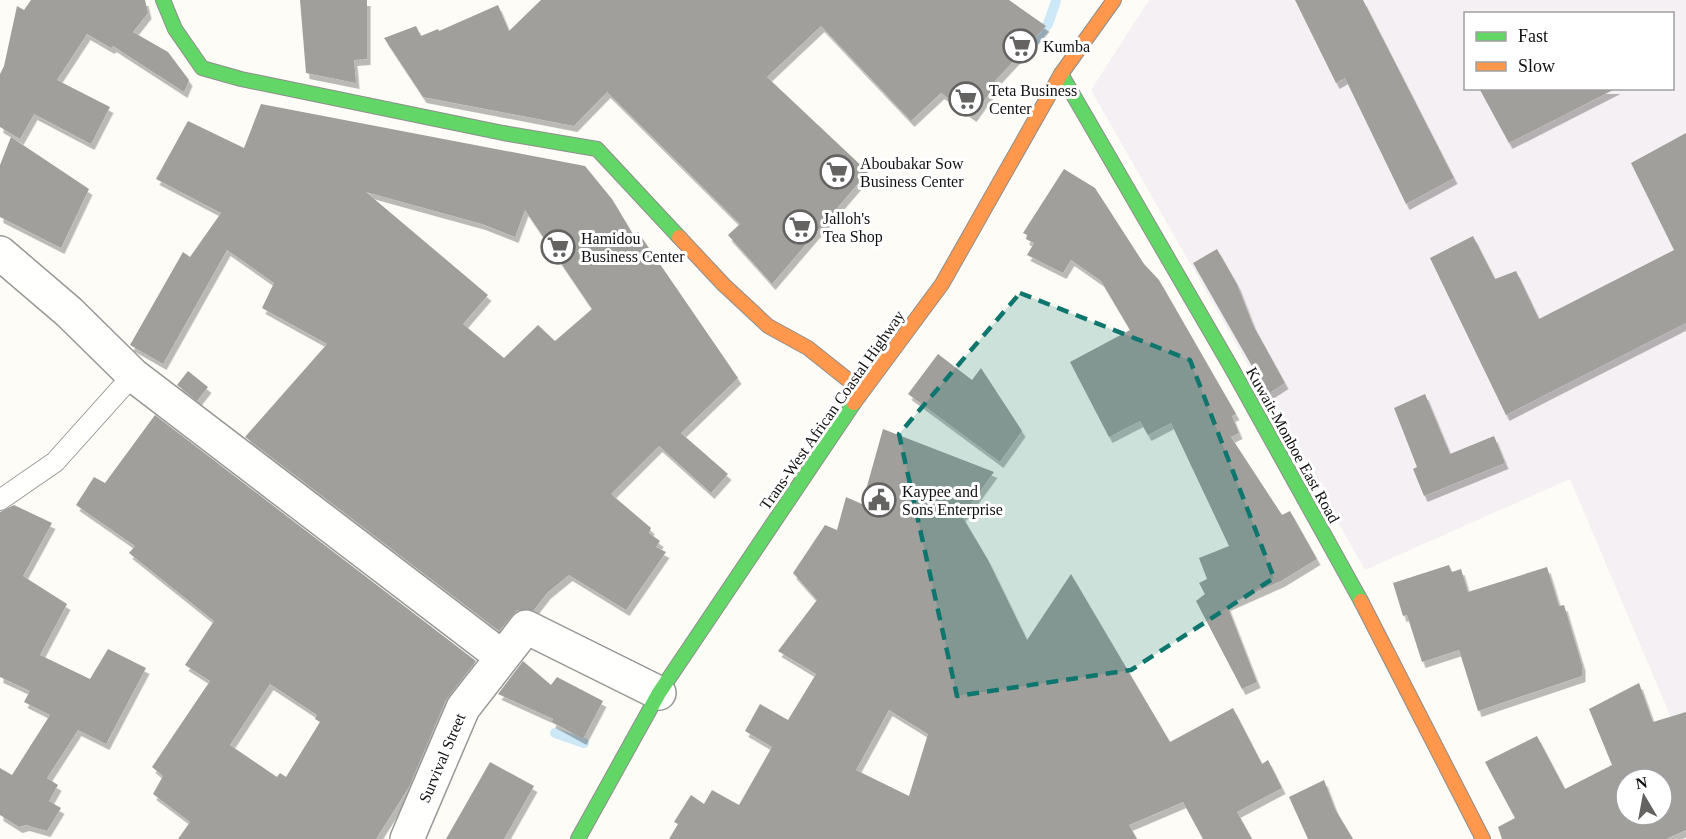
<svg xmlns="http://www.w3.org/2000/svg" width="1686" height="839" viewBox="0 0 1686 839" font-family="'Times New Roman',serif">
<style>
.industrial{fill:#f5f0f3;fill-rule:evenodd}
.lines{fill:none;stroke-linecap:round;stroke-linejoin:round}
.stream{stroke:#cde8f7;stroke-width:10}
.building{fill:#a19f9c;fill-rule:evenodd;filter:url(#shadow)}
.lane-casing{stroke:#979795;stroke-width:22}
.street-casing{stroke:#979795;stroke-width:36}
.fast-casing{stroke:#8e8d8b;stroke-width:16}
.slow-casing{stroke:#8e8d8b;stroke-width:16}
.lane{stroke:#fffffe;stroke-width:20}
.street{stroke:#fffffe;stroke-width:33}
.fast{stroke:#63d668;stroke-width:14}
.slow{stroke:#ff974d;stroke-width:14}
.marked{fill:#0f766e;fill-opacity:0.2;stroke:#0f766e;stroke-width:4.5;stroke-dasharray:12 8;stroke-linejoin:round}
.labels{text-anchor:middle;dominant-baseline:central;stroke-width:6;stroke-linejoin:round;paint-order:stroke}
.poi-label{font-size:16px;fill:#111;stroke:#fff;text-anchor:start}
.street-label{font-size:16px;fill:#111;stroke:#fff}
</style>
<defs>
<filter id="shadow"><feDropShadow dx="3.5" dy="6" stdDeviation="0" flood-color="#0004"/></filter>
</defs>
<rect width="100%" height="100%" fill="#fdfcf7"/>
<path class="industrial" d="M1149,0H1686V753L1570,479L1365,570L1091,90ZM1466,14H1672V88H1466Z"/>
<g class="lines">
<g class="stream">
<polyline points="1023,57 1048,24 1056,1"/>
<polyline points="555,733 584,743"/>
</g>
</g>
<g class="building">
<polygon points="31,0 145,0 148,13 133,32 168,52 189,80 184,92 113,46 111,48 87,34 57,80 110,107 91,144 34,114 20,139 0,127 0,74 4,66 17,6 24,10"/>
<polygon points="300,0 367,0 367,59 354,60 356,83 306,73"/>
<polygon points="541,0 1009,0 1046,26 995,81 997,83 973,116 941,93 911,121 821,26 767,77 868,172 772,284 728,235 740,224 607,92 574,126 423,97 384,38 416,26 421,36 438,29 439,31 498,5 509,31"/>
<polygon points="1295,0 1363,0 1454,178 1406,204 1345,78 1336,83"/>
<polygon points="1479,88 1617,88 1509,143"/>
<path d="M261,104L585,166L612,199L634,236L638,232L738,378L681,433L728,474L711,493L659,446L611,494L651,528L649,533L660,541L656,547L666,552L626,610L569,575L547,593L534,610H517L499,631L245,437L327,344L262,308L274,283L227,250L163,364L130,345L183,252L190,257L221,213L156,179L188,121L244,148ZM366,192L482,224L515,237L525,210L592,309L555,341L538,325L504,358L463,324L488,295Z"/>
<polygon points="1686,133 1686,323 1506,415 1430,258 1473,236 1495,279 1516,271 1539,319 1674,250 1631,163"/>
<polygon points="11,137 89,189 61,248 0,217 0,165"/>
<polygon points="1064,169 1095,188 1144,264 1159,280 1236,414 1232,416 1239,433 1231,437 1282,515 1290,511 1317,559 1281,581 1227,605 1257,682 1242,689 1196,601 1205,594 1199,583 1207,579 1199,558 1229,546 1171,423 1148,435 1140,421 1109,437 1070,362 1130,330 1101,281 1071,260 1063,273 1027,255 1034,243 1026,239 1027,235 1023,233"/>
<polygon points="1217,249 1237,284 1253,325 1285,383 1268,394 1193,263"/>
<polygon points="938,354 972,380 981,368 1022,431 1000,462 908,394"/>
<polygon points="188,371 208,387 197,401 177,385"/>
<polygon points="1425,394 1450,454 1494,436 1505,463 1424,496 1413,469 1417,467 1394,408"/>
<path d="M155,415L476,661L446,700L409,787L376,839H178L190,822L153,794L163,776L152,767L210,681L185,665L214,621L129,553L135,546L76,505L94,477L105,483ZM270,684L317,715L315,719L320,722L286,777L280,773L277,777L230,745Z"/>
<path d="M883,429L994,472L962,516L988,560L1027,640L1071,574L1170,742L1233,708L1262,764L1268,760L1282,788L1237,812L1252,839H1203L1183,802L1129,825L1137,839H669L678,824L674,822L691,795L704,804L712,790L739,805L772,747L745,731L760,704L788,720L816,674L778,651L817,600L793,573L825,525L837,530L846,497L862,504ZM889,710L928,734L909,796L856,770Z"/>
<polygon points="14,505 52,523 23,576 67,604 40,655 90,679 108,649 146,668 106,744 78,730 47,778 58,785 49,801 61,808 47,831 26,825 19,827 0,815 0,768 12,775 50,715 24,702 30,691 0,677 0,512"/>
<polygon points="1449,565 1452,572 1461,569 1468,592 1547,567 1559,606 1564,605 1582,665 1582,676 1478,711 1459,650 1422,662 1407,615 1403,616 1393,583"/>
<polygon points="523,661 551,685 557,677 603,701 583,739 552,722 553,719 498,694"/>
<path d="M1639,683L1653,722L1686,712V830L1666,839H1502L1498,827L1515,818L1485,762L1537,736L1565,789L1612,765L1589,709ZM1626,779H1662V815H1626Z"/>
<polygon points="490,762 534,786 504,839 446,839"/>
<polygon points="1324,780 1335,809 1353,839 1308,839 1289,797"/>
</g>
<g class="lines">
<defs>
<polyline id="lane" points="0,500 55,462 133,375"/>
<g id="street">
<polyline points="0,253 69,312 133,375 502,657"/>
<polyline points="407,839 463,708 526,627 659,693"/>
</g>
<g id="fast">
<polyline points="163,0 175,29 202,68 241,79 503,133 597,149 679,237"/>
<polyline points="1061,74 1231,367 1361,601"/>
<polyline points="578,839 659,693 854,403"/>
</g>
<g id="slow">
<polyline points="679,237 724,285 768,326 808,348 862,391"/>
<polyline points="854,403 942,284 1061,74 1114,0"/>
<polyline points="1361,601 1483,839"/>
</g>
</defs>
<use href="#lane" class="lane-casing"/>
<use href="#street" class="street-casing"/>
<use href="#fast" class="fast-casing"/>
<use href="#slow" class="slow-casing"/>
<use href="#lane" class="lane"/>
<use href="#street" class="street"/>
<use href="#fast" class="fast"/>
<use href="#slow" class="slow"/>
</g>
<path class="marked" d="M1020,293L1190,360L1274,578L1131,670L957,696L899,434Z"/>
<defs>
<symbol id="supermarket-ring" viewBox="-11 -11 22 22"><circle r="9.5" fill="#fff" stroke="#646362" stroke-width="1.5"/><path d="M-6-5.5h2.5l.6 2H6L4.5 2H-2.5L-4.4-4H-6ZM-1.5 3.2a1.3 1.3 0 1 0 .1 0ZM3 3.2a1.3 1.3 0 1 0 .1 0Z" fill="#646362"/></symbol>
<symbol id="civic-ring" viewBox="-11 -11 22 22"><circle r="9.5" fill="#fff" stroke="#646362" stroke-width="1.5"/><path d="M-.6-6.5H3V-4.5H.6V-3L4-1V1h2V6H-6V1h2V-1L-.6-3ZM-1.2 2.5V6h2.4V2.5Z" fill="#646362"/></symbol>
</defs>
<g fill-rule="evenodd">
<use href="#supermarket-ring" x="1001" y="27" width="38" height="38"/>
<use href="#supermarket-ring" x="947" y="80" width="38" height="38"/>
<use href="#supermarket-ring" x="818" y="153" width="38" height="38"/>
<use href="#supermarket-ring" x="781" y="208" width="38" height="38"/>
<use href="#supermarket-ring" x="539" y="228" width="38" height="38"/>
<use href="#civic-ring" x="860" y="481" width="38" height="38"/>
</g>
<g class="labels">
<g class="poi-label">
<text x="1043" y="46">Kumba</text>
<text x="989" y="90">Teta Business<tspan x="989" dy="18">Center</tspan></text>
<text x="860" y="163">Aboubakar Sow<tspan x="860" dy="18">Business Center</tspan></text>
<text x="823" y="218">Jalloh's<tspan x="823" dy="18">Tea Shop</tspan></text>
<text x="581" y="238">Hamidou<tspan x="581" dy="18">Business Center</tspan></text>
<text x="902" y="491">Kaypee and<tspan x="902" dy="18">Sons Enterprise</tspan></text>
</g>
<g class="street-label">
<text transform="translate(832 410) rotate(-55)">Trans-West African Coastal Highway</text>
<text transform="translate(1293 445) rotate(61)">Kuwait-Monboe East Road</text>
<text transform="translate(442 758) rotate(-67)">Survival Street</text>
</g>
</g>
<rect x="1464" y="12" width="210" height="78" fill="#ffffff" stroke="#a0a0a0" stroke-width="1.5"/>
<rect x="1476" y="32" width="30" height="9" fill="#63d668" stroke="#a0a0a0" stroke-width="1.5"/>
<text x="1518" y="42" font-size="18" fill="#111111">Fast</text>
<rect x="1476" y="62" width="30" height="9" fill="#ff974d" stroke="#a0a0a0" stroke-width="1.5"/>
<text x="1518" y="72" font-size="18" fill="#111111">Slow</text>
<g transform="translate(1644 797) rotate(350)"><circle r="28" fill="#ffffff" stroke="#a0a0a0" stroke-width="1.5"/>
<path d="M0-4.5L10 22L0 15L-10 22Z" fill="#646362"/>
<text y="-9" font-size="16" font-weight="bold" text-anchor="middle" fill="#111111">N</text>
</g>
</svg>
